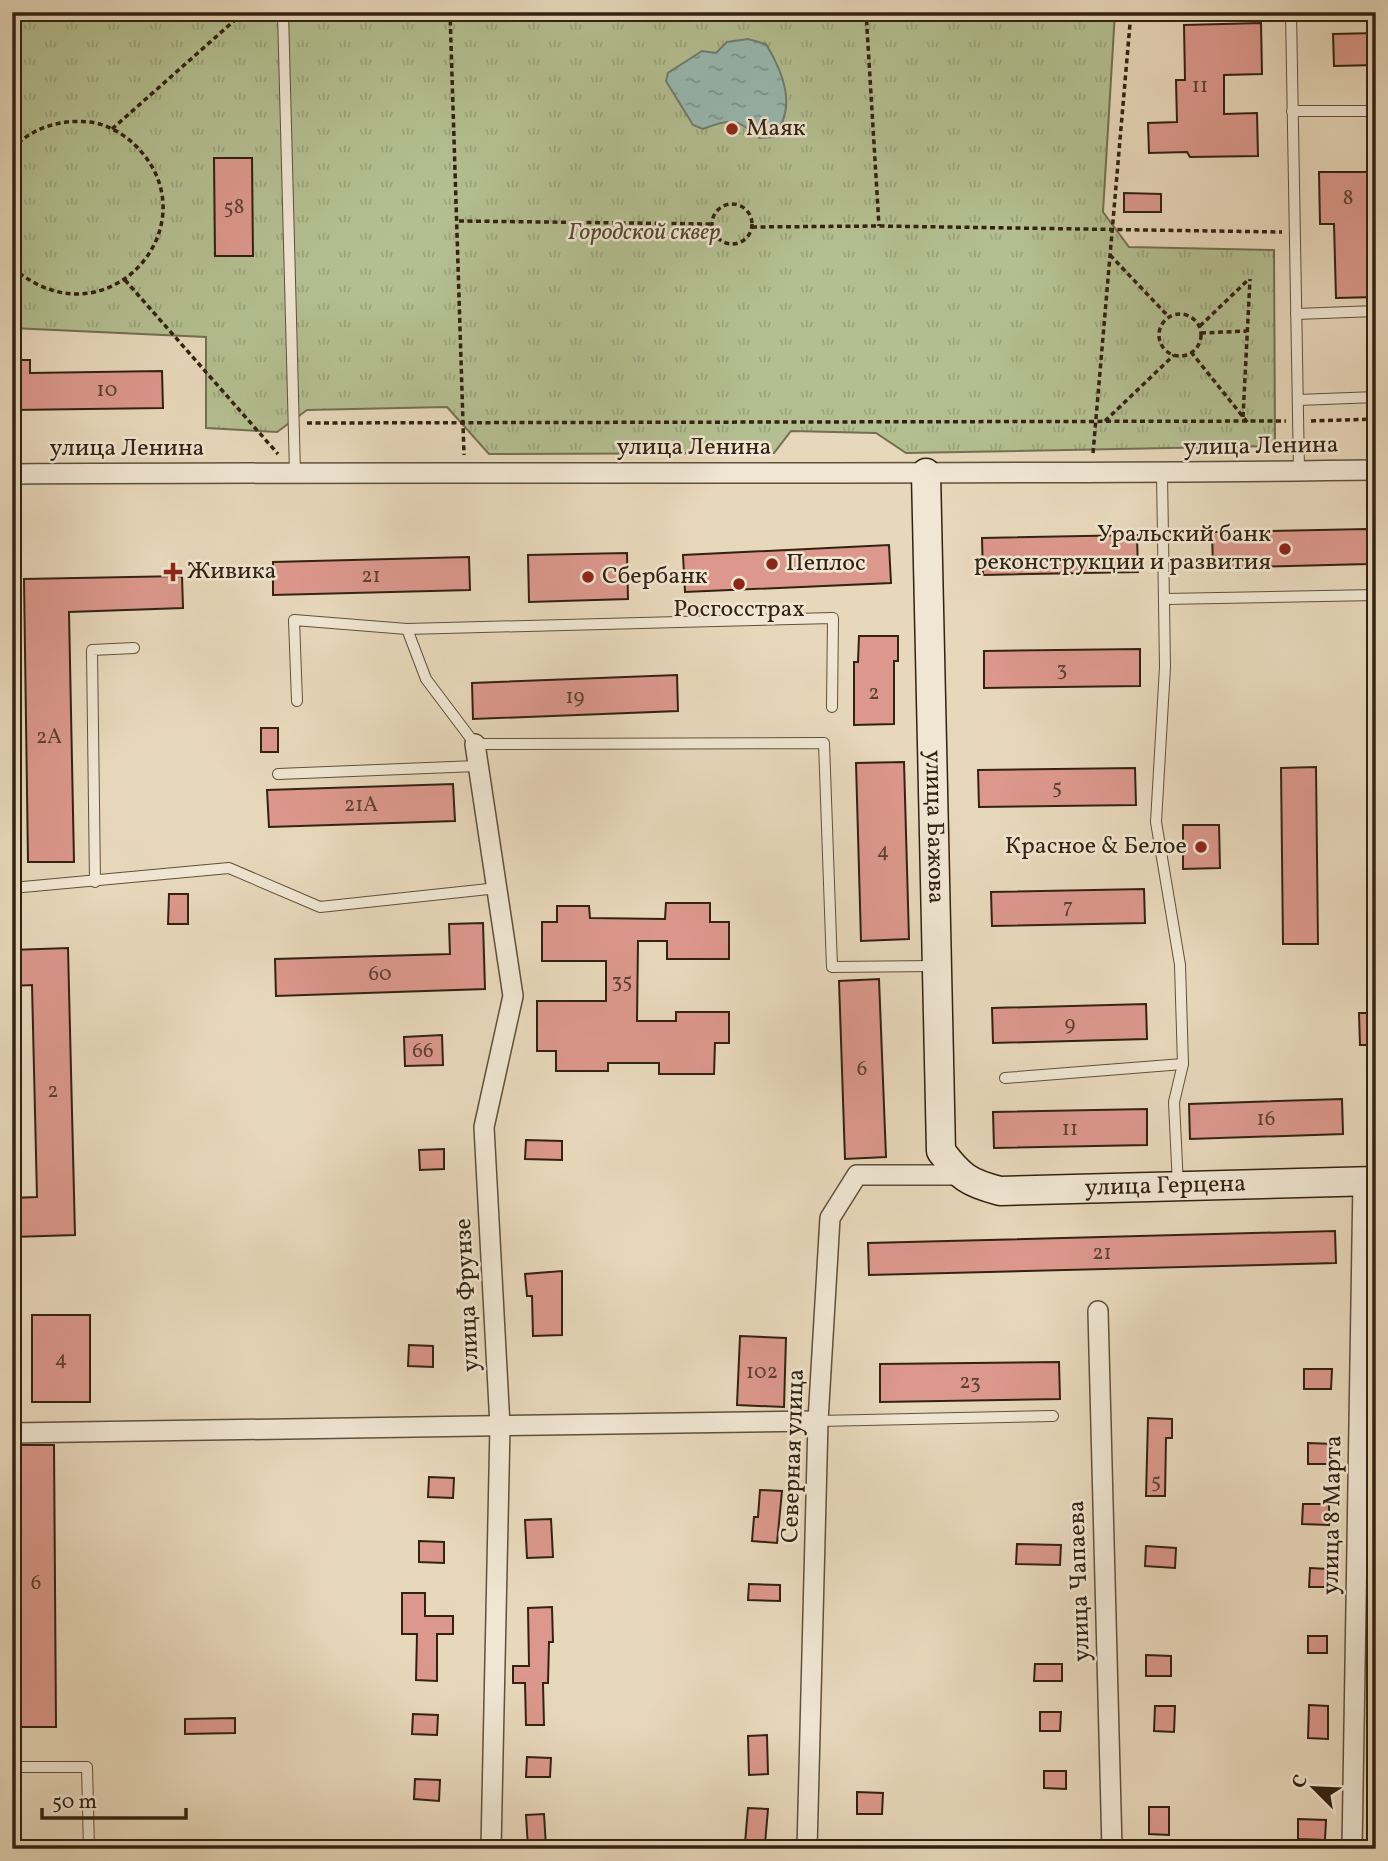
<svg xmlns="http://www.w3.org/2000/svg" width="1388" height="1861" viewBox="0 0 1388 1861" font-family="Vollkorn,serif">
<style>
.grass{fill:url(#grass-tufts);stroke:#737051;stroke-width:2}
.water{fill:url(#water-ripples);stroke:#6f7d71;stroke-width:2}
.building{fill:#dc988c;stroke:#322211;stroke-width:2}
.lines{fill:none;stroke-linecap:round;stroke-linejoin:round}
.lane-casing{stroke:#60503c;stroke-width:12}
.street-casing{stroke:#60503c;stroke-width:22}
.secondary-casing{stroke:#322211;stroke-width:31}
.path{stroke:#322211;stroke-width:3.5;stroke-dasharray:5 3.5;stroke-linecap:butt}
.lane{stroke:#f0e6d3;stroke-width:10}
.street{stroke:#f0e6d3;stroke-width:19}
.secondary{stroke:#f0e6d3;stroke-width:28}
.poi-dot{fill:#8f2418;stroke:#f0e6d3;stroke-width:2.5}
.labels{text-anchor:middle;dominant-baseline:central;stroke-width:5;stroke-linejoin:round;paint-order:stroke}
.number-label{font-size:21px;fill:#5c4030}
.poi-label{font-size:24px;fill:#322211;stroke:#f0e6d3;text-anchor:start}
.park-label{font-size:24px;font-style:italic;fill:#524931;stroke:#f0e6d3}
.street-label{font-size:24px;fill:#322211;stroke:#f0e6d3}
</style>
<defs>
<pattern id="grass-tufts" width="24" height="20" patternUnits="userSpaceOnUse" patternTransform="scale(1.75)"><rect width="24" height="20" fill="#b4bf91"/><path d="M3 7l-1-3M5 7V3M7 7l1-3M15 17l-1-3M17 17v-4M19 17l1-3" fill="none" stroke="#9ba47c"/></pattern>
<pattern id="water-ripples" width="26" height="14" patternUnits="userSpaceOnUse" patternTransform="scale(1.75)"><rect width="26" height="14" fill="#97b9b1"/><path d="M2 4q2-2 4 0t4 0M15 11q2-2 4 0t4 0" fill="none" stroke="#7c968f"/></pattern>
</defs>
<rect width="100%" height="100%" fill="#e8d8bb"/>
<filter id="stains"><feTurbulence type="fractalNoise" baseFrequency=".00286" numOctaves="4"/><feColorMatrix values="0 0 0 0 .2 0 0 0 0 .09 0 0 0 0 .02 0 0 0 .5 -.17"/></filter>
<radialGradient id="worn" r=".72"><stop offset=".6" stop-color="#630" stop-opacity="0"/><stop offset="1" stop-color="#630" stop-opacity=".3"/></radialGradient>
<polygon class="grass" points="12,12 1115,12 1103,212 1129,247 1274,250 1275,446 906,453 876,433 791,431 774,453 489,454 447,407 307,410 277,432 206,428 206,337 12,328"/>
<path class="water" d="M748,39L766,44C783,72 798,108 773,137L759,138C738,118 730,118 703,129L693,125L666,81L668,73L702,51L716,53L727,42Z"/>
<g class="building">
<polygon points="1261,23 1262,74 1224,75 1224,114 1257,113 1258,156 1190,157 1187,152 1149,153 1148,123 1177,122 1176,80 1185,80 1184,25"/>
<polygon points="1376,33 1376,65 1334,66 1333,34"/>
<polygon points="214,158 252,158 253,256 215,256"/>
<polygon points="1319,172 1376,172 1376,297 1336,298 1334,224 1320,224"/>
<polygon points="1124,193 1161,194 1161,212 1124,212"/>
<polygon points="12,360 30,360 30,373 162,371 163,408 12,410"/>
<polygon points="1367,529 1368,564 1213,568 1212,532"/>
<polygon points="1137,535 1138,572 983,575 982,538"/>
<polygon points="889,545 891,583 685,592 683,555"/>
<polygon points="627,553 628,599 529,602 528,555"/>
<polygon points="469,557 470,590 273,595 273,562"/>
<polygon points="182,576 183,608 69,612 74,862 28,862 24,579"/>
<polygon points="859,636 898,636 898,661 894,661 894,724 854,725 854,662 858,662"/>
<polygon points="1140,649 1140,686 984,688 984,651"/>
<polygon points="677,675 678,711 473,719 472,683"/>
<rect x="261" y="728" width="17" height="24"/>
<polygon points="904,762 909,939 861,941 856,763"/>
<polygon points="1316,767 1318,944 1283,944 1281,768"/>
<polygon points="1135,768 1136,805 979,807 978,770"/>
<polygon points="453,784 455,821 269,827 267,790"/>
<polygon points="1183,825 1219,825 1220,868 1183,869"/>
<polygon points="1144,889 1145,923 992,926 991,892"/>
<polygon points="169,894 188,894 188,924 168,924"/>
<polygon points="666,903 710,903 710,922 729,922 729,959 667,959 667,941 638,941 637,1021 676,1021 676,1012 729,1012 729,1043 715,1043 714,1074 659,1074 659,1063 608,1063 608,1071 556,1071 556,1051 537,1051 537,1001 606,1001 606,961 542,961 542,922 557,922 557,906 589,906 590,918 665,919"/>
<polygon points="483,923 485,989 276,996 275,959 450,954 449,924"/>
<polygon points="68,948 75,1235 13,1237 12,1198 37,1197 32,985 12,986 12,950"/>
<polygon points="879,979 886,1157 845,1159 839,981"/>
<polygon points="1146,1004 1147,1039 993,1043 992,1008"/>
<polygon points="1359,1013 1376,1013 1376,1045 1360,1045"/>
<polygon points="442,1035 443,1065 405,1066 404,1037"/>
<polygon points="1342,1099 1343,1134 1190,1139 1189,1104"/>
<polygon points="1147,1109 1147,1145 994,1148 993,1112"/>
<polygon points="526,1140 562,1141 562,1160 525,1159"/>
<polygon points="444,1149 444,1169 420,1170 419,1150"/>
<polygon points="1335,1231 1336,1263 869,1275 868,1243"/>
<polygon points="562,1271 562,1335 533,1336 532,1296 527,1296 525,1274"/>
<rect x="32" y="1315" width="58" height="87"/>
<polygon points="740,1336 786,1338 784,1407 737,1405"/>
<polygon points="409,1345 433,1346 433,1367 408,1366"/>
<polygon points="1059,1362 1060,1399 880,1402 880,1364"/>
<polygon points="1304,1369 1332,1369 1331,1389 1304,1389"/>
<polygon points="1148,1418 1172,1419 1172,1438 1166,1438 1165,1496 1146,1496"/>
<polygon points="1308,1443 1334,1444 1334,1464 1308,1464"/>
<polygon points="12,1445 54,1445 56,1727 12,1727 12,1690 17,1690 15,1475 12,1475"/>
<polygon points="429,1477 454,1478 453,1498 428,1497"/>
<polygon points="760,1490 782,1491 777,1543 752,1541 754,1517 758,1517"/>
<polygon points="1303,1504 1329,1504 1329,1525 1302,1524"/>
<polygon points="551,1519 553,1557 527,1558 525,1520"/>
<polygon points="419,1541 444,1542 444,1563 419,1562"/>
<polygon points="1017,1544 1061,1545 1060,1565 1016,1564"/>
<polygon points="1146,1546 1176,1548 1175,1568 1145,1566"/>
<polygon points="1310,1568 1328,1569 1328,1587 1309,1587"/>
<polygon points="749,1584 780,1585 780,1601 748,1600"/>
<polygon points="402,1593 425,1593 425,1616 453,1616 453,1634 437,1634 437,1681 416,1680 417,1634 402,1634"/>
<polygon points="552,1607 553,1642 549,1642 548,1683 543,1683 544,1725 526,1725 525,1683 513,1683 513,1666 529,1666 528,1608"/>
<rect x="1308" y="1636" width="19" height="17"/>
<polygon points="1146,1655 1171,1656 1171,1676 1146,1676"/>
<polygon points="1035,1664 1062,1664 1062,1681 1034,1681"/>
<polygon points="1309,1705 1328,1706 1328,1739 1308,1738"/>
<polygon points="1155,1706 1175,1706 1174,1732 1154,1731"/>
<polygon points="1040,1712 1061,1712 1060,1731 1040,1731"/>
<polygon points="413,1714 438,1715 437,1735 412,1734"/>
<polygon points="235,1718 235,1733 185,1734 185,1719"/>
<polygon points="767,1735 768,1774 749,1775 748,1736"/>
<polygon points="527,1757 551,1758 550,1777 526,1777"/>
<polygon points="1044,1771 1066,1771 1066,1789 1044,1788"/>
<polygon points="415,1779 440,1780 439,1801 414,1799"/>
<polygon points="857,1792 883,1793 882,1814 857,1814"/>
<polygon points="1149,1807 1169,1807 1169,1835 1149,1834"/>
<polygon points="748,1808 768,1809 765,1844 745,1843"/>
<polygon points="544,1814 546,1847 528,1848 526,1815"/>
<polygon points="1298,1819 1326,1820 1325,1840 1298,1839"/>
</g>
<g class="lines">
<defs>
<g id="lane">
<polyline points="283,12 295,473"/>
<polyline points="1291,12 1299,471"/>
<polyline points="1292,111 1376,111"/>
<polyline points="1296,314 1376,311"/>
<polyline points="1298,400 1376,397"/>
<polyline points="1162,473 1165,667 1156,822 1180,965 1183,1064 1174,1102 1178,1186"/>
<polyline points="1165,599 1376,595"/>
<polyline points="407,629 426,679 475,744 824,743 832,967 936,966"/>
<polyline points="297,701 294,620 407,629 833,618 832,707"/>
<polyline points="278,774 477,766"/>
<polyline points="95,882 92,650 134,648"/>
<polyline points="12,888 229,868 320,907 498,888"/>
<polyline points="1005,1078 1183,1064"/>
<polyline points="818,1421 1053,1416"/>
<polyline points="12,1767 87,1767 89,1849"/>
</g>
<g id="street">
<path d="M12,474C467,471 921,476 1376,470"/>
<polyline points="475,744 513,996 484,1127 500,1426 491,1849"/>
<polyline points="1098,1311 1112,1849"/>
<polyline points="12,1433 818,1421"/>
<polyline points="807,1849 818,1421 830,1218 857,1175 959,1175"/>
<polyline points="1352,1849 1363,1181"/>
</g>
<g id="secondary">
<path id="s1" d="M926,473L941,1151C960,1177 969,1183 1000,1191L1376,1181"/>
</g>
</defs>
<use href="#lane" class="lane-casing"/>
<use href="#street" class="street-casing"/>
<use href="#secondary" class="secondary-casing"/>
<g class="path">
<polyline points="450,12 464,455"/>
<polyline points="866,12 879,226"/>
<polyline points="12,128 19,141"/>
<polyline points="112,129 244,12"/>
<path d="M12,149C33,127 61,119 90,122C107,124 124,134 136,146C215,225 105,349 12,267"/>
<circle cx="732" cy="224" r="20"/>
<polyline points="459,221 712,224"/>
<polyline points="752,227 879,226 1282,232"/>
<polyline points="1110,255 1168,316"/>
<polyline points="125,280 278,454"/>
<circle cx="1180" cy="335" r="21"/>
<polyline points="1200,326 1249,279"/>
<polyline points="1201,333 1247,331"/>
<polyline points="1191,352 1248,423"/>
<polyline points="1243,417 1250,279"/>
<polyline points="1105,421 1174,355"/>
<polyline points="1311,421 1376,419"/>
<polyline points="307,423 1286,421"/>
<polyline points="1093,453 1131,12"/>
</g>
<use href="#lane" class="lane"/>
<use href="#street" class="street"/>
<use href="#secondary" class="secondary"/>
</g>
<g class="poi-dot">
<circle cx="732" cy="129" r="7"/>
<circle cx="1285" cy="549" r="7"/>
<circle cx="772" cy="564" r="7"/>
<path d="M169.5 561.5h7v7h7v7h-7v7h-7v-7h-7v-7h7z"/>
<circle cx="588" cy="577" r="7"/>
<circle cx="739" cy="584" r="7"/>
<circle cx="1201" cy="847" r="7"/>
</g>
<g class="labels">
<g class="number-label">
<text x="1200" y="86">11</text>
<text x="1348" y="198">8</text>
<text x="234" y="207">58</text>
<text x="107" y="390">10</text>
<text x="371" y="576">21</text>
<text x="1062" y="669">3</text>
<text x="874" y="693">2</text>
<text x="575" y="697">19</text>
<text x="49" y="737">2А</text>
<text x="1057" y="787">5</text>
<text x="361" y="805">21А</text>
<text x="883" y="851">4</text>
<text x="1068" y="907">7</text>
<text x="380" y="974">60</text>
<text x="622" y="981">35</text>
<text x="1070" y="1024">9</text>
<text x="423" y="1051">66</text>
<text x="862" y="1069">6</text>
<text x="53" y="1091">2</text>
<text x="1266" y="1119">16</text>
<text x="1070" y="1129">11</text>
<text x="1102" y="1253">21</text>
<text x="61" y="1359">4</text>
<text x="762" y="1372">102</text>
<text x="970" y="1382">23</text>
<text x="1156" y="1481">5</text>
<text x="36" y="1583">6</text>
</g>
<g class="poi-label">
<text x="746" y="129">Маяк</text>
<text x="1271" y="535" text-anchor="end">Уральский банк<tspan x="1271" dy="28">реконструкции и развития</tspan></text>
<text x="786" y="564">Пеплос</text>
<text x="187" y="572">Живика</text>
<text x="602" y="577">Сбербанк</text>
<text x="739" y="610" text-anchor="middle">Росгосстрах</text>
<text x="1187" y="847" text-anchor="end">Красное &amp; Белое</text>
</g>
<g class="park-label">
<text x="644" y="233">Городской сквер</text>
</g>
<g class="street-label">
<text transform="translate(1261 447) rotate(-1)">улица Ленина</text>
<text x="694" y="448">улица Ленина</text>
<text x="127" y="449">улица Ленина</text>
<text stroke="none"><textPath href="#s1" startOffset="354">улица Бажова</textPath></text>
<text stroke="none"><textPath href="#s1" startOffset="917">улица Герцена</textPath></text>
<text transform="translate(468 1295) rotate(-93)">улица Фрунзе</text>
<text transform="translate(794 1456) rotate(-88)">Северная улица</text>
<text transform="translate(1333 1515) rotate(-89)">улица 8 Марта</text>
<text transform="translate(1080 1581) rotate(-92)">улица Чапаева</text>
</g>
</g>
<rect width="1388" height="1861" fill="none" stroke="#e8d8bb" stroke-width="42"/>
<rect x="14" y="14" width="1360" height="1833" fill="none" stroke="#322211" stroke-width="3.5"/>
<rect x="21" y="21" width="1346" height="1819" fill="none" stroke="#322211" stroke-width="2"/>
<g transform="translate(1314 1788) rotate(294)" stroke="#f0e6d3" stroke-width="5" paint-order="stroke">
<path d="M0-5L12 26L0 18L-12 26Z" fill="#322211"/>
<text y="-10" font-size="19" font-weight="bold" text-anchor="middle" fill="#322211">С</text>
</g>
<path d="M42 1808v10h144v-10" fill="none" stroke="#322211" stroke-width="3.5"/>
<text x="52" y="1808" font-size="21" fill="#322211" stroke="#f0e6d3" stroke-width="5" paint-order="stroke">50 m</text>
<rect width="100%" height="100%" filter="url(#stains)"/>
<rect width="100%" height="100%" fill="url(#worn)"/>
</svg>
